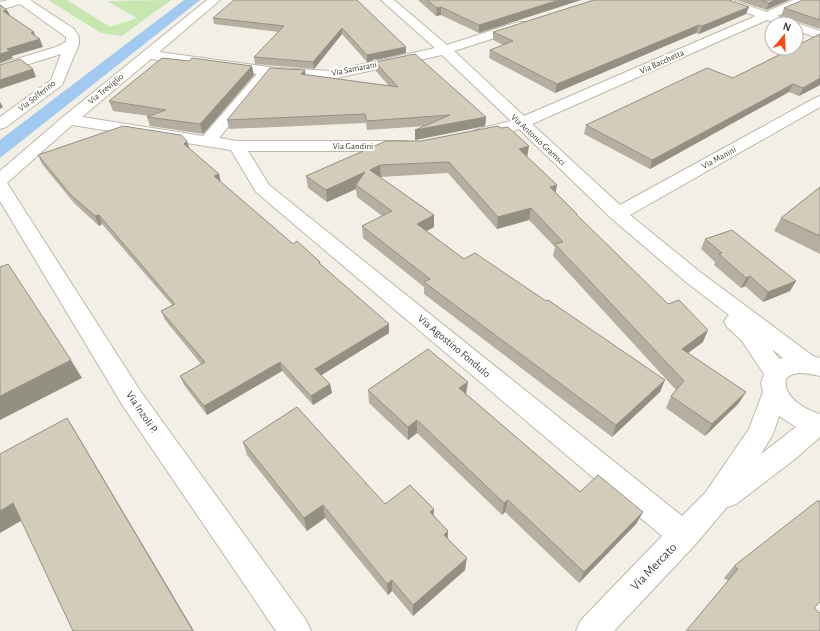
<svg xmlns="http://www.w3.org/2000/svg" width="820" height="631" viewBox="0 0 820 631" font-family="'Alegreya Sans',sans-serif">
<style>
.green{fill:#c8e6af}
.water{fill:#a2c9ef}
.lines{fill:none;stroke-linecap:round;stroke-linejoin:round}
.minor-casing{stroke:#beb8a8;stroke-width:2}
.minor{fill:#fff;fill-rule:evenodd}
.wall{fill:#b6afa1}
.shaded-wall{fill:#948f83}
.building{fill:#d4ccbb;stroke:#948f83}
.labels{text-anchor:middle;dominant-baseline:central;stroke-width:4;stroke-linejoin:round;paint-order:stroke}
.far-street-label{font-size:9px;fill:#454035;stroke:#fff}
.street-label{font-size:11px;fill:#454035;stroke:#fff}
.near-street-label{font-size:13px;fill:#454035;stroke:#fff}
</style>
<rect width="100%" height="100%" fill="#f2f0e6"/>
<polygon class="green" points="48,0 67,0 110,27 137,18 107,1 171,0 122,36 101,33"/>
<polygon class="water" points="184,0 200,0 0,158 0,140"/>
<g class="lines">
<defs>
<g id="minor">
<polygon points="8,0 30,0 74,29 79,37 79,44 62,85 6,127 0,129 0,117 51,80 61,54 0,73 0,64 56,47 66,42 66,37 20,4 0,10 0,2"/>
<path d="M207,0H220L159,52L277,68L332,71L435,48L381,0H394L447,45L518,22H526L528,25L526,28L454,51L524,116L756,16L718,3L716,0H733L766,12L793,0H809L807,3L777,16L820,31V39L796,30V24H777L767,20L532,124L620,205L815,98L820,96V107L630,215L700,272L813,356L820,358V376C809,374 794,369 786,379C782,397 806,410 820,414V437L795,459L736,504L727,507L694,546L614,631H576L581,620L662,536L256,192L231,150L72,125L7,183L141,392L306,620L311,631H276L123,406L0,201V171L63,117ZM442,55L511,121L475,130L473,133L475,136C489,140 506,134 519,129L611,218L686,282L729,315L724,321L727,327L742,341L764,374L761,383L763,392L749,429L705,493L682,516L269,185L248,151H404L410,150L412,146L410,142L404,141H237L219,138L271,75L332,79ZM151,59L257,74L203,136L82,117ZM772,349L783,358L779,359ZM779,416L796,427L761,454L773,434Z"/>
</g>
</defs>
<use href="#minor" class="minor-casing"/>
<use href="#minor" class="minor"/>
</g>
<g class="wall">
<polygon points="357,0 406,53 367,62 342,34 314,69 255,64 254,57 279,32 214,24 213,18"/>
<polygon points="418,0 581,0 479,33 441,15 436,16"/>
<polygon points="737,0 789,0 766,10"/>
<polygon points="820,0 820,29 781,16 784,8"/>
<polygon points="749,7 746,14 699,34 696,33 555,93 489,58 490,50 503,45 493,40 493,32"/>
<polygon points="820,34 820,85 799,96 789,92 650,169 584,134 586,125 733,78"/>
<polygon points="375,62 486,117 485,126 415,140 415,130 426,126 367,130 366,123 229,129 227,120 305,75 389,86 376,71"/>
<polygon points="254,75 203,134 150,126 147,117 149,116 113,111 109,101"/>
<polygon points="386,141 527,157 556,193 577,215 703,342 688,353 746,392 738,404 705,436 666,408 671,396 676,390 553,256 555,247 529,220 497,229 448,173 380,177 434,227 426,231 464,259 546,301 665,380 660,392 612,437 424,294 424,287 363,238 362,226 382,216 357,197 356,189 327,202 308,188 306,176"/>
<polygon points="189,148 219,174 221,182 293,244 320,262 321,265 389,333 321,375 330,384 332,393 313,405 282,371 207,415 184,385 180,376 201,364 165,320 161,311 172,305 102,224 99,226 74,203 42,164 38,155"/>
<polygon points="820,187 820,254 774,231 781,218"/>
<polygon points="705,239 796,281 790,291 763,302 745,286 741,288 714,265 715,262 701,249"/>
<polygon points="368,390 466,394 580,492 643,512 636,524 579,583 505,512 502,515 417,433 408,440 369,403"/>
<polygon points="243,442 385,504 434,509 433,515 448,531 448,538 465,570 413,616 392,591 388,595 325,518 307,531 247,455"/>
<polygon points="734,566 814,608 728,581 724,578"/>
</g>
<g class="shaded-wall">
<polygon points="559,0 581,0 479,33 479,25"/>
<polygon points="775,0 789,0 766,10 769,3"/>
<polygon points="441,7 441,15 436,16 437,8"/>
<polygon points="749,7 746,14 699,34 702,26"/>
<polygon points="7,10 11,17 3,11"/>
<polygon points="699,25 696,33 555,93 557,84"/>
<polygon points="342,28 342,34 314,69 313,62"/>
<polygon points="34,32 37,40 40,39 43,47 12,56 13,58 0,63 0,54 31,33"/>
<polygon points="406,47 406,53 367,62 367,55"/>
<polygon points="252,66 254,75 203,134 200,124"/>
<polygon points="33,69 36,77 0,89 0,80"/>
<polygon points="305,70 306,79 301,74"/>
<polygon points="820,78 820,85 799,96 803,88"/>
<polygon points="793,84 789,92 650,169 652,160"/>
<polygon points="0,102 3,107 0,109"/>
<polygon points="486,117 485,126 415,140 415,130"/>
<polygon points="187,141 190,150 184,144"/>
<polygon points="529,146 527,158 519,149"/>
<polygon points="380,165 381,177 370,182 370,170"/>
<polygon points="365,172 356,185 356,189 327,202 326,190"/>
<polygon points="219,174 221,183 214,176"/>
<polygon points="557,185 555,197 550,187"/>
<polygon points="531,208 529,220 497,229 498,217"/>
<polygon points="99,215 102,224 99,226 95,216"/>
<polygon points="434,215 434,227 417,236 417,224"/>
<polygon points="750,276 745,286 741,288 746,278"/>
<polygon points="796,281 790,291 763,302 768,292"/>
<polygon points="389,324 389,333 317,378 315,369"/>
<polygon points="708,330 703,342 677,361 682,349"/>
<polygon points="71,360 82,378 0,420 0,396"/>
<polygon points="280,362 282,371 207,415 204,406"/>
<polygon points="665,380 660,392 612,437 616,425"/>
<polygon points="468,382 466,395 459,388"/>
<polygon points="330,384 332,393 313,405 311,396"/>
<polygon points="746,392 738,404 705,436 712,424"/>
<polygon points="67,418 77,434 194,631 193,631"/>
<polygon points="417,420 417,433 408,440 408,427"/>
<polygon points="508,500 505,512 502,515 504,503"/>
<polygon points="13,503 26,518 0,533 0,511"/>
<polygon points="323,505 325,518 307,531 304,518"/>
<polygon points="434,509 433,522 430,512"/>
<polygon points="643,512 636,524 579,583 584,572"/>
<polygon points="448,531 447,544 444,535"/>
<polygon points="467,558 465,570 413,616 413,605"/>
<polygon points="392,580 392,591 388,595 387,584"/>
</g>
<g class="building">
<polygon points="234,0 357,0 406,47 367,55 342,28 313,62 254,57 284,26 213,18"/>
<polygon points="427,0 559,0 479,25 441,7 437,8"/>
<polygon points="594,0 729,0 749,7 702,26 699,25 557,84 490,50 513,41 493,32"/>
<polygon points="761,0 775,0 769,3"/>
<polygon points="803,0 820,0 820,20 784,8"/>
<polygon points="0,5 7,10 3,11 34,32 31,33 40,39 7,49 10,51 0,54"/>
<polygon points="820,34 820,78 803,88 793,84 652,160 586,125 707,68 733,78 793,48 796,48 796,46"/>
<polygon points="415,54 486,117 415,130 450,115 367,121 365,114 227,120 270,68 305,70 301,74 398,87 375,62"/>
<polygon points="162,58 189,61 192,58 252,66 200,124 147,117 166,110 109,101"/>
<polygon points="20,59 33,69 0,80 0,65"/>
<polygon points="123,126 181,135 187,141 184,144 219,174 214,176 293,244 297,241 320,262 319,263 389,324 315,369 330,384 311,396 280,362 204,406 180,376 205,362 161,311 175,304 99,215 95,216 70,194 38,155"/>
<polygon points="498,126 501,128 508,127 529,146 519,149 557,185 550,187 577,214 576,214 668,304 679,300 708,330 682,349 746,392 712,424 671,396 684,381 555,244 563,242 531,208 498,217 449,162 380,165 370,170 434,215 417,224 464,259 475,253 546,301 548,300 665,380 616,425 424,282 430,279 362,226 392,211 356,185 365,172 326,190 306,176 386,141 421,141"/>
<polygon points="820,187 820,236 781,218"/>
<polygon points="732,230 796,281 768,292 750,276 746,278 719,254 722,253 705,239"/>
<polygon points="8,264 71,360 0,396 0,267"/>
<polygon points="428,349 468,382 459,388 580,492 598,475 643,512 584,572 508,500 504,503 417,420 408,427 368,390"/>
<polygon points="297,407 385,504 410,485 434,509 430,512 448,531 444,535 467,558 413,605 392,580 387,584 323,505 304,518 243,442"/>
<polygon points="67,418 193,631 73,631 13,503 0,511 0,454"/>
<polygon points="817,501 820,501 820,602 814,608 820,613 820,631 686,631 738,569 734,566"/>
</g>
<g class="labels">
<g class="far-street-label">
<text transform="translate(662 62) rotate(-24)">Via Bacchetta</text>
<text transform="translate(354 69) rotate(-11)">Via Samarani</text>
<text transform="translate(106 89) rotate(-39)">Via Treviglio</text>
<text transform="translate(37 96) rotate(-38)">Via Solferino</text>
<text transform="translate(538 140) rotate(43)">Via Antonio Gramsci</text>
<text x="353" y="146">Via Gandini</text>
<text transform="translate(719 158) rotate(-29)">Via Manini</text>
</g>
<g class="street-label">
<text transform="translate(454 346) rotate(40)">Via Agostino Fondulo</text>
<text transform="translate(142 412) rotate(56)">Via Inzoli P.</text>
</g>
<g class="near-street-label">
<text transform="translate(654 567) rotate(-46)">Via Mercato</text>
</g>
</g>
<g transform="translate(784 36) rotate(19)"><circle r="19" fill="#ffffff" stroke="#b5b3ae"/>
<path d="M0-3L7 15L0 10L-7 15Z" fill="#f64e19"/>
<text y="-6" font-size="11" font-weight="bold" text-anchor="middle" fill="#454035">N</text>
</g>
</svg>
